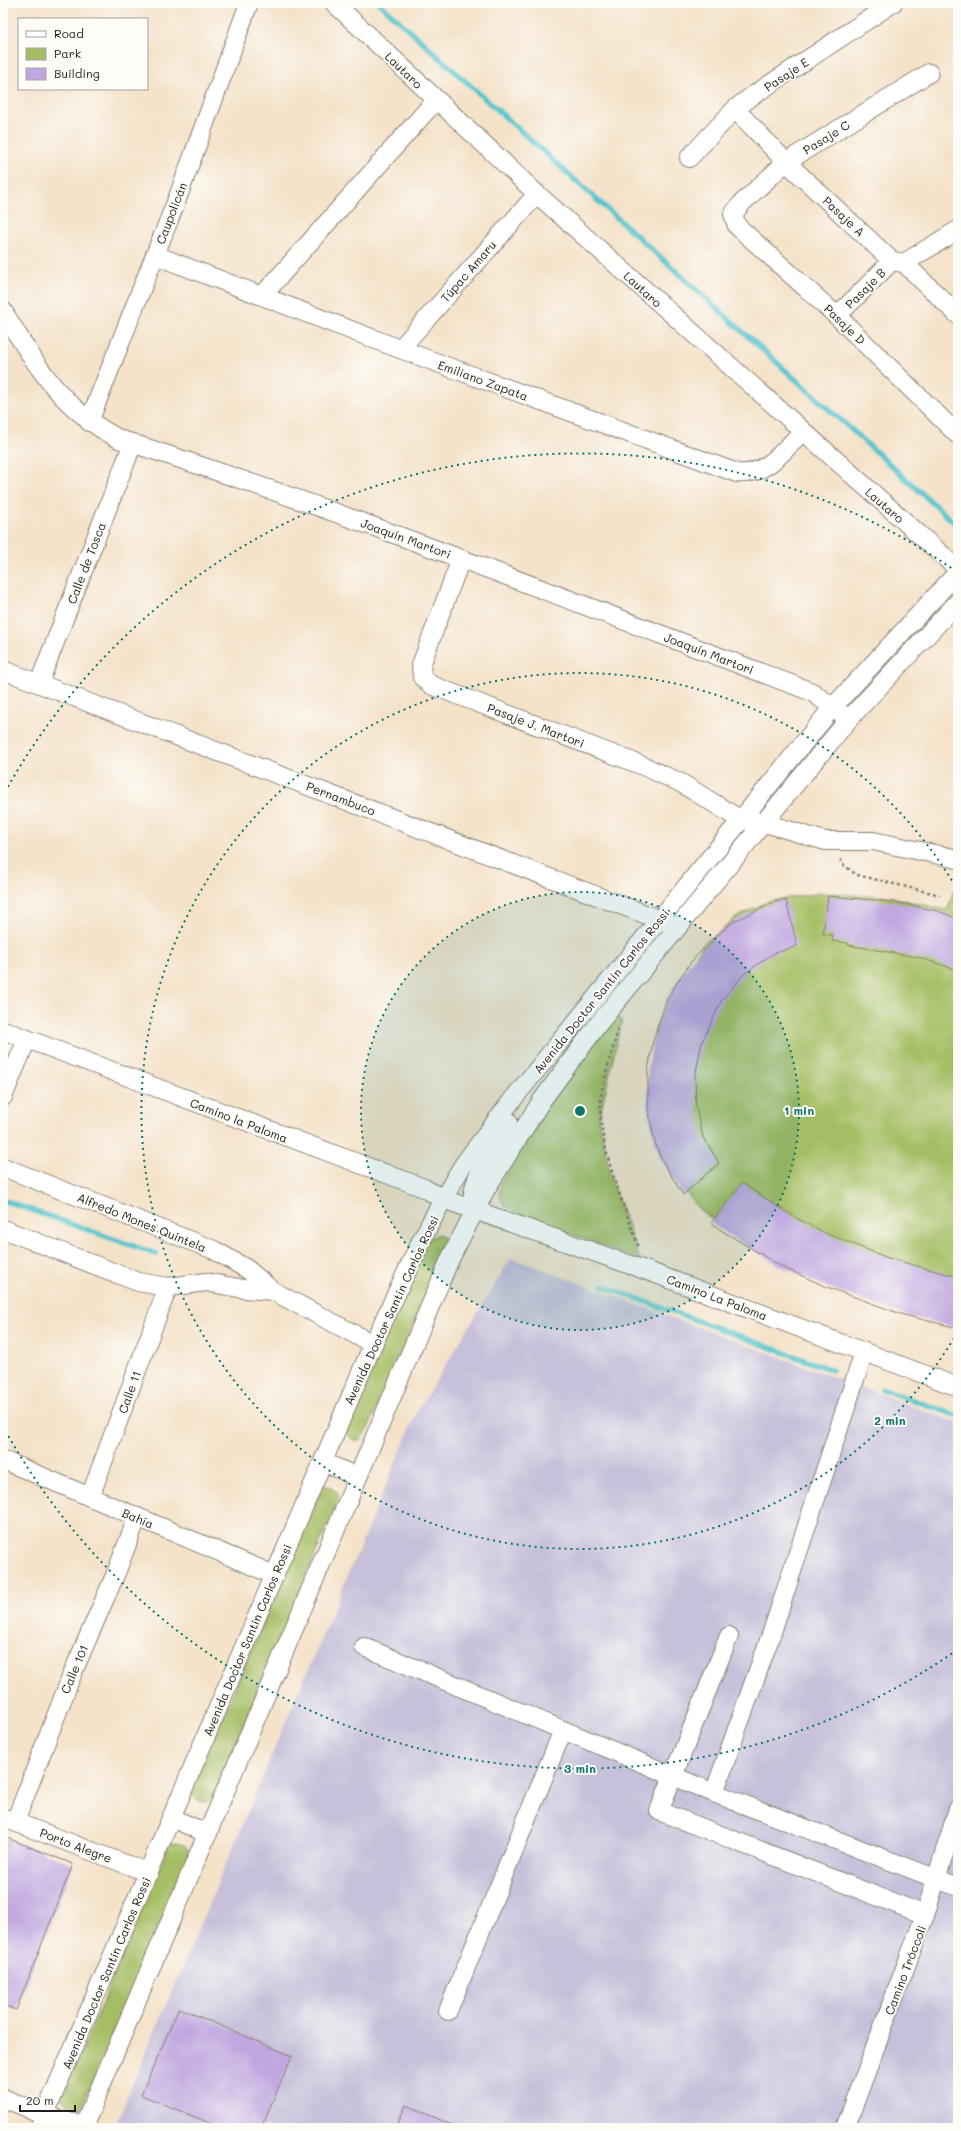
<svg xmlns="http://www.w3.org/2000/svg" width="961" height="2131" viewBox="0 0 961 2131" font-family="Mali,sans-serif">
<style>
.industrial{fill:#c6c0da}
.green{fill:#a5be63;stroke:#606d40}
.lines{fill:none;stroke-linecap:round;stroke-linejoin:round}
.stream{stroke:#57c5cc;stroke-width:5.5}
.building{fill:#c0a7e0}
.minor-casing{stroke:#887f72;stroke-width:20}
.path{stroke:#887f72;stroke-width:2.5;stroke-dasharray:3 3;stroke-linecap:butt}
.minor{stroke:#fff;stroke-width:18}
.ring{fill:none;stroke:#0f766e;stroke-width:2;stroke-dasharray:2 4}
.labels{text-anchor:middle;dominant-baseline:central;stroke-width:4;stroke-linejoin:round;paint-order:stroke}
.street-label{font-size:12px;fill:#1c1c1c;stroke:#fdfcf7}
.centre{fill:#0f766e;stroke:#fdfcf7;stroke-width:2}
.ring-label{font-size:12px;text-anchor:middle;font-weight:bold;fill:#0f766e;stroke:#fdfcf7;stroke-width:4;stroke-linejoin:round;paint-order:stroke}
</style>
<rect width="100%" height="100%" fill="#fdfcf7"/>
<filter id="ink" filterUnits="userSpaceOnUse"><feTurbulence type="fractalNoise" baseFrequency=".025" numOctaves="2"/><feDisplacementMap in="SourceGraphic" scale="8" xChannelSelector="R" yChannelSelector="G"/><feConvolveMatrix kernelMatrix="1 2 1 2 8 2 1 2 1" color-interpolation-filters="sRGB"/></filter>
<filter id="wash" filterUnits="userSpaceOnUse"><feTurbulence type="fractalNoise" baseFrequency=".012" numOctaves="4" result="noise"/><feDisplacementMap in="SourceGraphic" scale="16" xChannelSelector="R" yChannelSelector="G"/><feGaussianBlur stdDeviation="0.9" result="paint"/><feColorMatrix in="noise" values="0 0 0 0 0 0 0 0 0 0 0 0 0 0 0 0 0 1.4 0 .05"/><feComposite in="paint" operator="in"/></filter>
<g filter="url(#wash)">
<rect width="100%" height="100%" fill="#f4e2c9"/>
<polygon class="industrial" points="511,1258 958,1423 958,2128 114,2128 417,1412"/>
<g class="green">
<polygon points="954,890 958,891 958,1321 785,1264 700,1211 665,1163 650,1068 655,1031 671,992 703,946 734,919 769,901 820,893 889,897 947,910"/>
<path d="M616,1016L622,1020L599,1119L611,1179L640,1260L514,1212C499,1202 498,1197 502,1180L551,1101Z"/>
<polygon points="438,1234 442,1236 447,1242 446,1249 366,1433 359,1440 353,1440 346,1433 345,1428 428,1239"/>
<path d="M328,1486L338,1493V1500L213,1796C208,1805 198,1803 192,1795V1790L318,1492L322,1487Z"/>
<path d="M173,1843C181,1843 185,1844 189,1851L188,1857L83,2103L80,2107L73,2108L63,2101V2096L169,1845Z"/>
</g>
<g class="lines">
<g class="stream">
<polyline points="379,3 958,526"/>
<polyline points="3,1200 156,1254"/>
<polyline points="603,1286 832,1370"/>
<polyline points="882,1389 958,1416"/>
</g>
</g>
<g id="blocks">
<g class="building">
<polygon points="828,896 896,902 938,911 958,919 958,970 917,957 848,945 848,943 832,941 833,935 823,934"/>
<polygon points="786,900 797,946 772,954 744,974 722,1000 702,1042 695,1076 696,1108 703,1137 719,1163 683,1195 660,1157 654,1139 648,1108 648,1071 653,1041 659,1022 667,999 680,978 691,962 711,940 733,922 774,902"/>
<polygon points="742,1183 796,1218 825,1233 888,1258 958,1277 958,1328 904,1315 827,1287 782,1267 724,1232 711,1223"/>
<polygon points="7,1838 73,1864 16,2010 3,2005 3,1849"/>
<polygon points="179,2008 292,2056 261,2128 222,2128 141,2095"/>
<polygon points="406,2105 459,2128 396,2128"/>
</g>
</g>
</g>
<g filter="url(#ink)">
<use href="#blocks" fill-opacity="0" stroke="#887f72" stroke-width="1"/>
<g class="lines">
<defs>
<g id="minor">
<polyline points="334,3 537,194 958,569"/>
<polyline points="929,73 786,162 742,203 733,214 737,226 837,316 958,435"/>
<polyline points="735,109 786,162 892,261 904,263 958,315"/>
<polyline points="689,158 735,109 752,96 893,3"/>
<path d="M155,255L400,349L737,473C766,476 783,451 802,432"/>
<polyline points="904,263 958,230"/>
<polyline points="263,295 436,100"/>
<path d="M3,311C36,365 61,409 119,439C353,514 582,605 812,692L842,714"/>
<polyline points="837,316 892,261"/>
<polyline points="400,349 537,194"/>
<polyline points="89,422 176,202 249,3"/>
<polyline points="461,559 421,665 422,677 431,685 641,765 681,783 741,820 765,823 825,841 873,841 958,859"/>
<polyline points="3,670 668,923"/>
<polyline points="39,683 133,443"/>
<polyline points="3,1030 424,1188 443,1199 645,1270 958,1387"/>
<polyline points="3,1097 27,1039"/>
<polyline points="3,1167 214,1250 247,1269 273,1291"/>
<path d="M473,1203C468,1184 498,1138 508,1121"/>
<polyline points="3,1229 138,1282 168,1287 206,1282 244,1289 273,1291 373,1344"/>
<polyline points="3,1460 274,1575"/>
<polyline points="323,1462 358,1477"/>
<polyline points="90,1497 168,1287"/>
<polyline points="729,1636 659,1811 925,1915"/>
<polyline points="364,1647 714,1793 958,1887"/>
<polyline points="714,1793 772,1632 864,1352"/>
<polyline points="4,1818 149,1873"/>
<polyline points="172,1818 208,1834"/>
<polyline points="15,1822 73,1672 116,1573 137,1518"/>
<polyline points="448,2011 563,1730"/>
<polyline points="3,2098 45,2115 89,2128"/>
<polyline points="39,2128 373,1344 420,1243 443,1199 463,1165 513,1099 833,707 958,572"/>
<polyline points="83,2128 450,1259 486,1189 542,1100 599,1023 849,719 958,602"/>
<polyline points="845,2128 925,1915 958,1809"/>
</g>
</defs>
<use href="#minor" class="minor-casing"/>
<g class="path">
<polyline points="841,859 841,863 857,875 940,895"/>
<path d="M618,1029C613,1051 604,1075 601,1097C596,1143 624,1204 639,1248"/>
</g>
<use href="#minor" class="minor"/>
</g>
</g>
<circle cx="580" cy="1111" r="219" fill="#0f766e" fill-opacity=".12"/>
<g class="ring">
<circle cx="580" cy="1111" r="219"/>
<path d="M957 1333A438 438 0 1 1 957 889"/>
<path d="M957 1650A658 658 0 0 1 5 1430M5 792A658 658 0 0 1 957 572"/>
</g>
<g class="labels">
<g class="street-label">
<text transform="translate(404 70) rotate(44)">Lautaro</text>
<text transform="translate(786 74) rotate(-33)">Pasaje E</text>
<text transform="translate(826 137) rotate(-32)">Pasaje C</text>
<text transform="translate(171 213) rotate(-69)">Caupolicán</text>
<text transform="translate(844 216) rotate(43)">Pasaje A</text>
<text transform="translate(468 271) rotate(-49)">Túpac Amaru</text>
<text transform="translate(865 288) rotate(-45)">Pasaje B</text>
<text transform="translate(643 289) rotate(42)">Lautaro</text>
<text transform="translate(845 324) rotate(44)">Pasaje D</text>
<text transform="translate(483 380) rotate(20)">Emiliano Zapata</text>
<text transform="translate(885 505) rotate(41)">Lautaro</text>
<text transform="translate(406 538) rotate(20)">Joaquín Martori</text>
<text transform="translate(86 563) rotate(-69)">Calle de Tosca</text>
<text transform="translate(709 653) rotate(21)">Joaquín Martori</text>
<text transform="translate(536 725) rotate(21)">Pasaje J. Martori</text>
<text transform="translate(341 798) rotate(21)">Pernambuco</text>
<text transform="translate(601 991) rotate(-51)">Avenida Doctor Santín Carlos Rossi</text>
<text transform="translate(239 1120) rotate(21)">Camino la Paloma</text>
<text transform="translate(142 1222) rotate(22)">Alfredo Mones Quintela</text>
<text transform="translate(717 1297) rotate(21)">Camino La Paloma</text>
<text transform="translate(391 1310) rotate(-65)">Avenida Doctor Santín Carlos Rossi</text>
<text transform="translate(129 1392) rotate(-70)">Calle 11</text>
<text transform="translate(138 1518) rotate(23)">Bahía</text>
<text transform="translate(247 1640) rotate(-67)">Avenida Doctor Santín Carlos Rossi</text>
<text transform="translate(74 1669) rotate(-67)">Calle 101</text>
<text transform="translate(76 1845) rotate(21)">Porto Alegre</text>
<text transform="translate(905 1970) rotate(-69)">Camino Tróccoli</text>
<text transform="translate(106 1973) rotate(-67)">Avenida Doctor Santín Carlos Rossi</text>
</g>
</g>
<circle cx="580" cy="1111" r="6" class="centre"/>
<g class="ring-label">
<text x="799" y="1115">1 min</text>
<text x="890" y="1425">2 min</text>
<text x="580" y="1773">3 min</text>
</g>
<rect width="961" height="2131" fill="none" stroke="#fdfcf7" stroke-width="16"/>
<rect x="18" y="18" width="130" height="72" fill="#fdfcf7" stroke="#a3a29f"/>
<rect x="26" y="31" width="20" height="6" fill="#ffffff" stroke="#a3a29f"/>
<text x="54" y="38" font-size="12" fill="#1c1c1c">Road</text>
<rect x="26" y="48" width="20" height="12" fill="#a5be63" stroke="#a3a29f"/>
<text x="54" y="58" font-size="12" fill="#1c1c1c">Park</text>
<rect x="26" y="68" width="20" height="12" fill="#c0a7e0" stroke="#a3a29f"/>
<text x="54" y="78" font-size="12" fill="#1c1c1c">Building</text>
<path d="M20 2105v6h55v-6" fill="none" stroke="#1c1c1c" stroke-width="2"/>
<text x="26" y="2105" font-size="12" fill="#1c1c1c" stroke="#fdfcf7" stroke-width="3" paint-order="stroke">20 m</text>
</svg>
